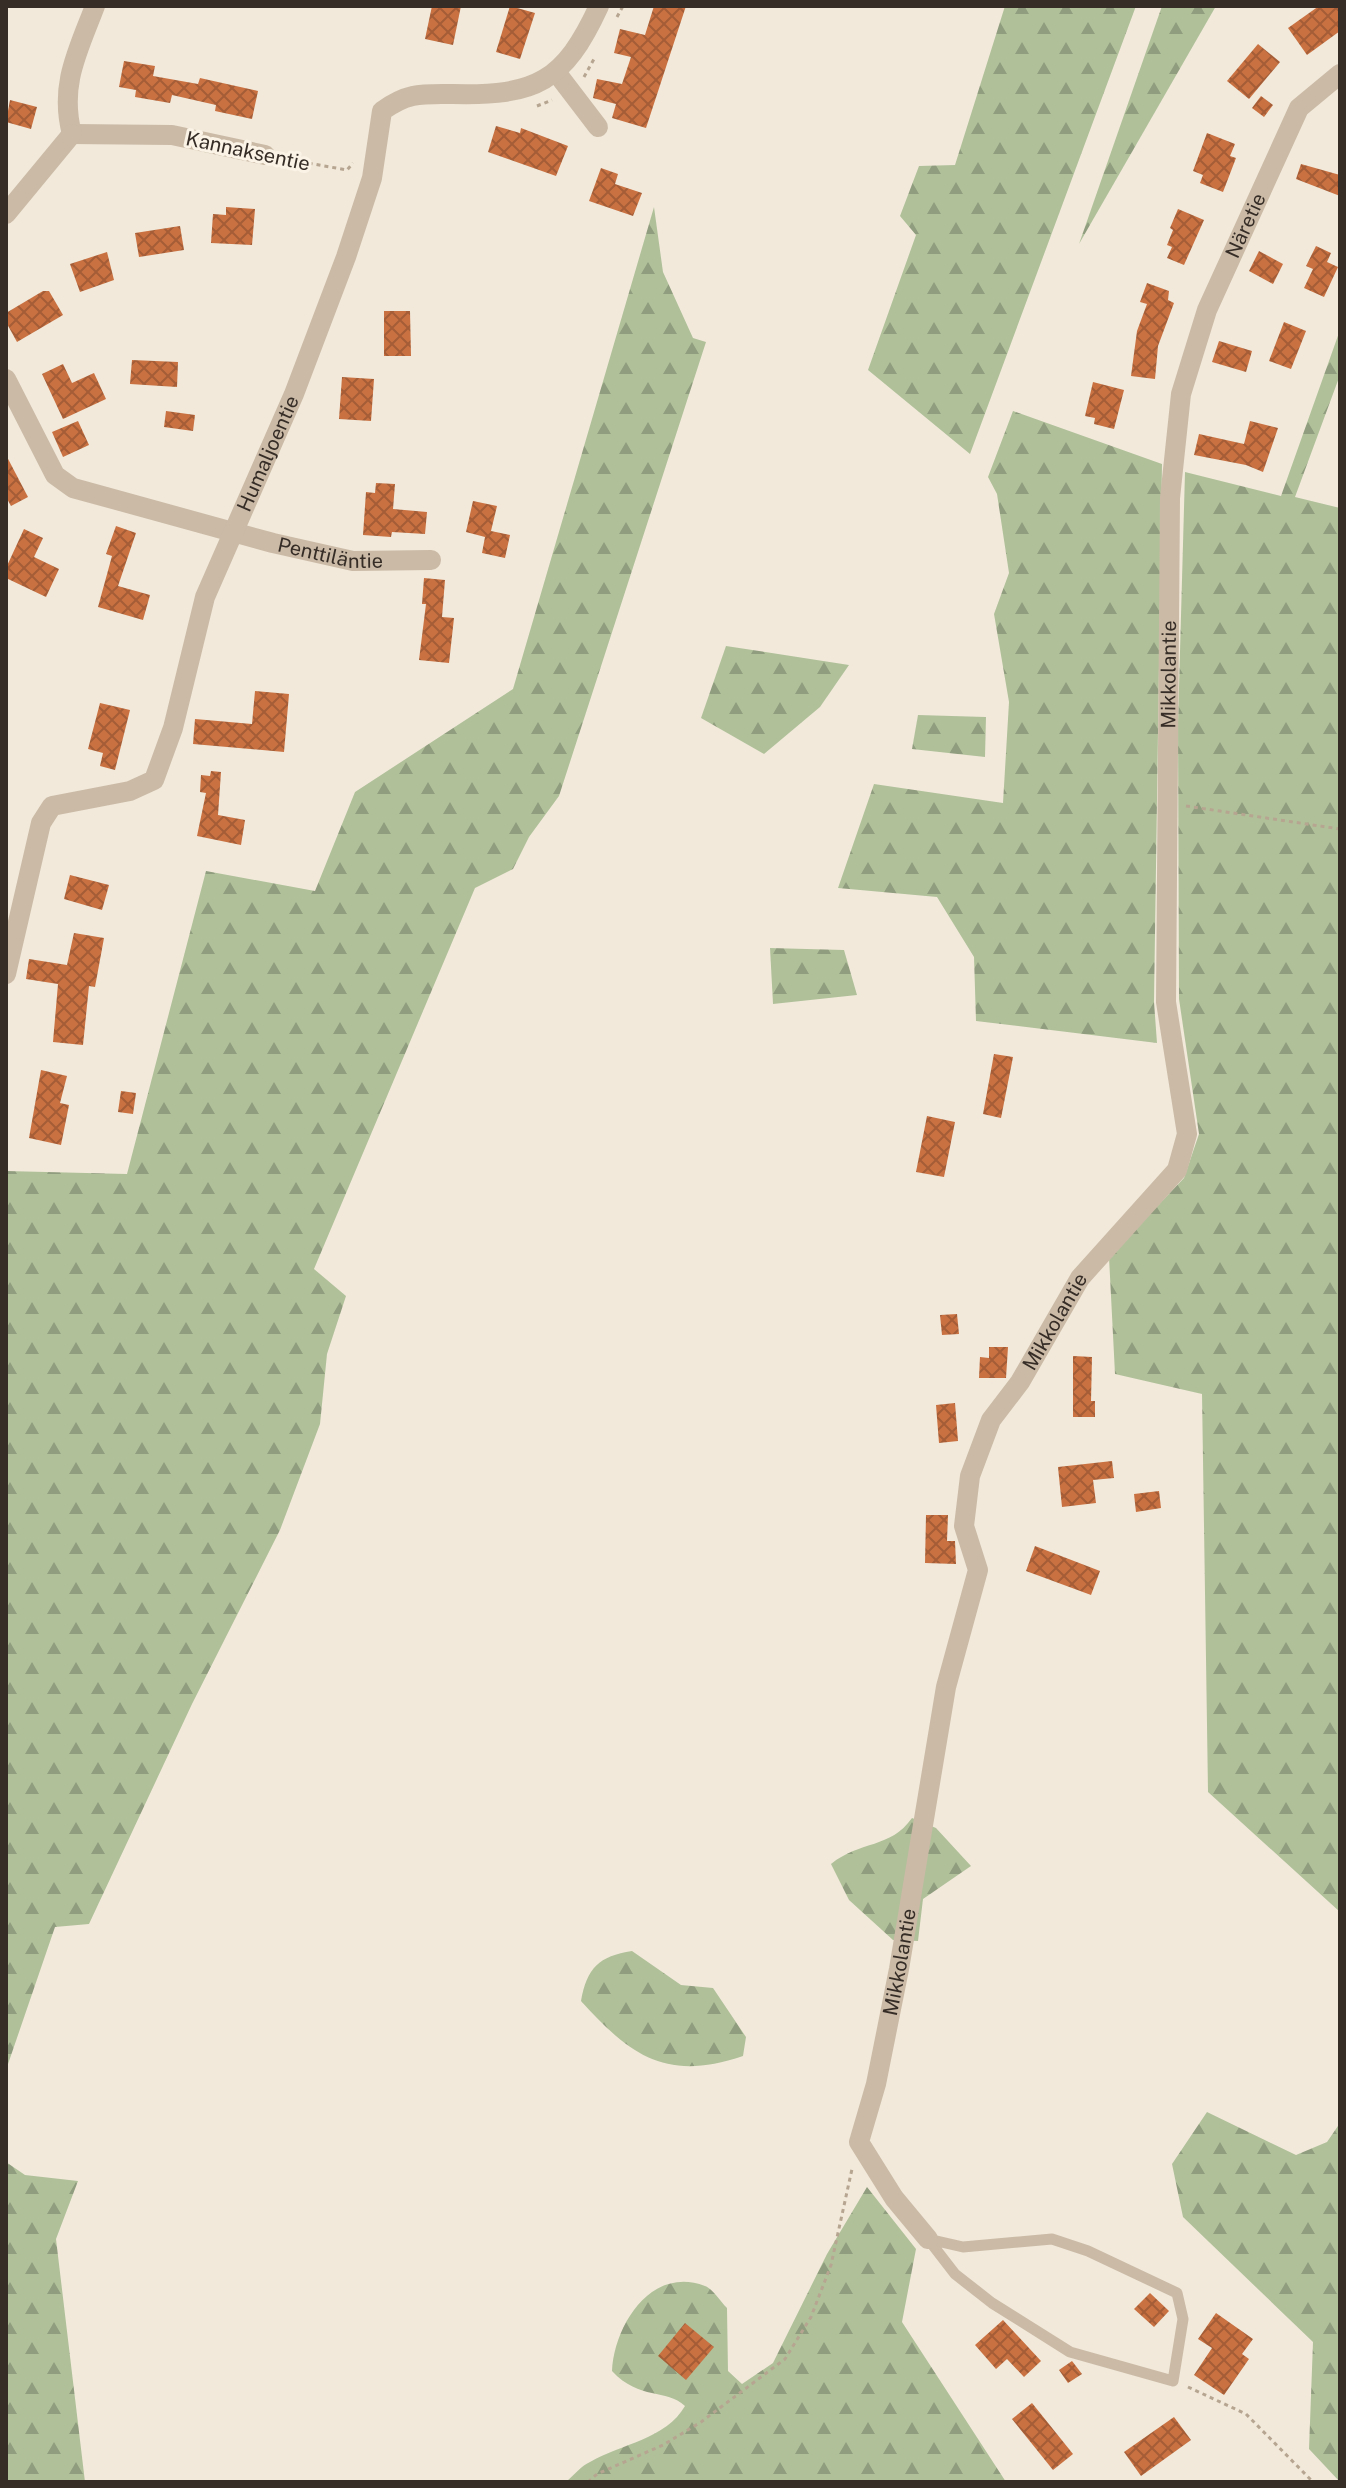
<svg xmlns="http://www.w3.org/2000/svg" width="1346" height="2488" viewBox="0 0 1346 2488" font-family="'Public Sans',sans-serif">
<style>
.forest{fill:url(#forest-firs)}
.building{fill:url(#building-cross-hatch)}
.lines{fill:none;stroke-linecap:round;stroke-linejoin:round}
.path{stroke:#b6a590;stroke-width:3;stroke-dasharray:4 4;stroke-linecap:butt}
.lane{stroke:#cabaa6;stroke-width:11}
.street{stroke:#cabaa6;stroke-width:20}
.labels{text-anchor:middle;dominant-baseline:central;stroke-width:6;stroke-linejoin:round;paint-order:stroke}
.street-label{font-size:20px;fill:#362d27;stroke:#faf3e6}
</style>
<defs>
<pattern id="forest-firs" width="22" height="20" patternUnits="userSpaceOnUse" patternTransform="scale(2)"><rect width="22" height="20" fill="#b0c19a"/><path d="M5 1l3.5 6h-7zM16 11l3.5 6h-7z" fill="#909d7e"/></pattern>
<pattern id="building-cross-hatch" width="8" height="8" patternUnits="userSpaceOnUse" patternTransform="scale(2)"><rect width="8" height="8" fill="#c97141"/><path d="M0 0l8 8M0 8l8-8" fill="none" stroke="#a45d36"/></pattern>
</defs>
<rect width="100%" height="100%" fill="#f2e9da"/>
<g class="forest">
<polygon points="1005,6 1136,6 970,454 868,370 916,235 900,216 919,166 955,165"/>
<polygon points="1162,6 1216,6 1079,244"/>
<polygon points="654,207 663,272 693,338 706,342 559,796 529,837 513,869 475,888 314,1269 346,1296 327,1354 320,1424 280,1530 192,1704 89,1924 55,1927 6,2070 6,1171 127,1174 206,871 315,891 355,792 513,689"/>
<polygon points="1340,330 1340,375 1295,497 1340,508 1340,1912 1208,1792 1202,1394 1115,1374 1109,1257 1184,1178 1199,1134 1179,999 1178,723 1185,472 1281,496"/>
<polygon points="1013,411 1162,464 1154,1002 1157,1043 976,1021 974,957 937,897 838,888 874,784 1003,803 1009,702 994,614 1009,573 997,494 988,477"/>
<polygon points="726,646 849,665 820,707 764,754 701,718"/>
<polygon points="918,715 986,717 985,757 912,749"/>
<polygon points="770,948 844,950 857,995 773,1004"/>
<path d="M912,1818L936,1828L971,1866L923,1899L918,1941L893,1940L849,1900L831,1864C861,1840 890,1849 912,1818Z"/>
<path d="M632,1951L681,1985L713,1988L746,2037L743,2056C666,2082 631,2056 581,2001C587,1968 599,1956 632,1951Z"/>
<polygon points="1207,2112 1296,2155 1327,2142 1340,2123 1340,2482 1309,2449 1313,2342 1183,2217 1172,2164"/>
<polygon points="6,2162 25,2175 78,2181 56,2239 85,2482 6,2482"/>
<path d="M867,2187L916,2249L902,2322L1006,2482H566C574,2475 581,2466 590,2462C621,2444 666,2439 685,2406C666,2388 640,2401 612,2371C614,2326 651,2265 705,2286C713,2289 720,2301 727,2308L728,2371L742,2384L773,2363L827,2254Z"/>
</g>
<g class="building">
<polygon points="432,6 461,6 453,45 425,39"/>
<polygon points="510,6 535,13 520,59 496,52"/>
<polygon points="654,6 686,6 646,128 612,118 616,104 593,98 597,79 622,84 631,57 614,53 620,29 645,35"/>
<polygon points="1319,6 1340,6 1340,31 1307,55 1288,28"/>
<polygon points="1258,44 1280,62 1249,99 1227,81"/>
<polygon points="124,61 155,66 153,76 198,84 200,78 258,91 252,119 215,111 216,105 172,95 170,103 135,97 136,90 119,87"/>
<polygon points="1261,96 1273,105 1264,117 1252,108"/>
<polygon points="10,100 37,107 31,129 6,122"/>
<polygon points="496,126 520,133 521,128 568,146 556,176 488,152"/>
<polygon points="1207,133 1235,144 1230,156 1236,158 1223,192 1200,183 1203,175 1193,171"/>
<polygon points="1301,164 1340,175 1340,196 1296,179"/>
<polygon points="601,168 618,174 615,184 642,193 633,216 589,201"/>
<polygon points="226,207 255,209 252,245 211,243 213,214 226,215"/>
<polygon points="1178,209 1204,220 1184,265 1167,258 1172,247 1167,245 1173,230 1170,228"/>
<polygon points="180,226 184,250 139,257 135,233"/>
<polygon points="1316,246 1331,253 1327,262 1338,267 1324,297 1304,288 1313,269 1306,266"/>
<polygon points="1259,251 1283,264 1273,284 1249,271"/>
<polygon points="107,252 114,280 80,292 70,264"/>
<polygon points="1147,283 1169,291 1168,300 1174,303 1158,346 1155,379 1131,376 1137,331 1147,304 1140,302"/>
<polygon points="43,291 49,291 63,315 17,342 6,322 6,313"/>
<polygon points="384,311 410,311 411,356 384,356"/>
<polygon points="1284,322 1306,331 1291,369 1269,361"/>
<polygon points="1219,341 1252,351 1246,372 1212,362"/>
<polygon points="132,360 178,362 177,387 130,384"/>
<polygon points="63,364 72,383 94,373 106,399 63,419 42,374"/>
<polygon points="342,377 374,379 371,421 339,419"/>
<polygon points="1093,382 1124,390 1114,429 1094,424 1095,418 1085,416"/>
<polygon points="166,411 195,415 193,431 164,427"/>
<polygon points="78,421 89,445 63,457 52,432"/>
<polygon points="1250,421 1278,428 1263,472 1246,465 1194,455 1199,434 1244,444"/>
<polygon points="6,455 28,497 11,506 6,497"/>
<polygon points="376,483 395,484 393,509 427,512 425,534 392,532 391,537 363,535 366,492 375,493"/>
<polygon points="473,501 497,506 491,531 510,535 505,558 482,553 485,537 466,532"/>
<polygon points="116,526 136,533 118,586 150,595 143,620 98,607 112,556 106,554"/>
<polygon points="24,529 43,538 34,557 59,569 46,597 6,578 6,568"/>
<polygon points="424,578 445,580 442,617 454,618 449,663 419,660 426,604 422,604"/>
<polygon points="255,691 289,694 284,752 193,744 195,719 252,724"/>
<polygon points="100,703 130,710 115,770 100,766 103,753 88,749"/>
<polygon points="211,771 221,772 218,815 245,820 241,845 197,836 206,793 200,792 201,775 210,776"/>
<polygon points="70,875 109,885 102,910 64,899"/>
<polygon points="74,933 104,938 95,987 89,986 83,1045 53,1042 58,984 26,979 29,959 67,965"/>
<polygon points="994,1054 1013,1057 1001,1118 983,1114"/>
<polygon points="41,1070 67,1076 60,1103 69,1105 61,1145 29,1138"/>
<polygon points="121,1091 136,1093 133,1114 118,1112"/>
<polygon points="927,1116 955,1122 944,1177 916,1172"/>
<polygon points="957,1314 959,1334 942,1335 940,1315"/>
<polygon points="989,1347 1008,1347 1006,1378 979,1378 980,1357 989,1358"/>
<polygon points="1073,1356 1092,1357 1091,1401 1095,1401 1095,1417 1073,1417"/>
<polygon points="955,1403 958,1441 939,1443 936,1405"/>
<polygon points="1112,1461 1114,1478 1093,1480 1096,1503 1062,1507 1058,1467"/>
<polygon points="1159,1491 1161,1508 1136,1512 1134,1494"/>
<polygon points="926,1515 948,1515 947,1541 955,1541 956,1564 925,1563"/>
<polygon points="1035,1546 1100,1571 1091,1595 1026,1571"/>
<polygon points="1150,2293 1169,2311 1154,2327 1134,2309"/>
<polygon points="1216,2313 1253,2339 1242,2354 1249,2359 1224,2395 1194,2375 1212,2348 1198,2339"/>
<polygon points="1003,2320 1041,2361 1024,2377 1007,2359 996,2369 975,2345"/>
<polygon points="685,2323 714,2347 686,2380 658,2356"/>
<polygon points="1072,2361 1082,2374 1068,2383 1059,2370"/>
<polygon points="1032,2403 1073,2454 1053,2470 1012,2419"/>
<polygon points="1174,2417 1191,2440 1141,2476 1124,2452"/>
</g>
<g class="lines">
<g class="path">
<polyline points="617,17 623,6"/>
<polyline points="584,77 594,59"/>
<polyline points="537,106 552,100"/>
<polyline points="285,159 347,170 353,163"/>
<polyline points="1186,806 1340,829"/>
<polyline points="1188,2387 1246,2414 1313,2482"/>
<polyline points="588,2482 597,2474 663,2445 701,2422 785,2359 811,2317 831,2265 852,2169"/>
</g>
<polygon class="lane" points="928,2239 963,2247 1052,2239 1088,2251 1177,2293 1183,2319 1173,2381 1070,2352 992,2303 955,2274"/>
<g class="street">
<polyline points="556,72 598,127"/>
<polyline points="72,134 172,135 265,155"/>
<path d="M72,134C59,85 78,51 95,6"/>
<polyline points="6,214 72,134"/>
<path id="s1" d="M6,379L55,475L73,488L273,543L353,561L431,560"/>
<path id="s2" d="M6,974L41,823L52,806L130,791L154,780L173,728L205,597L294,394L346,257L372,178L382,111C408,92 422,94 453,94C536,96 564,82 599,6"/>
<path id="s3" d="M928,2239L894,2198L859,2142L876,2084L899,1969L946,1687L978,1570L964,1526L970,1476L991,1420L1020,1382L1080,1278L1177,1170L1187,1134L1166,1002L1170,498L1181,394L1207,310L1299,108L1340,74"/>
</g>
</g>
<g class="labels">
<g class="street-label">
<text transform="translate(248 151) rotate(12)">Kannaksentie</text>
<text stroke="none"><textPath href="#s3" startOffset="2134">Näretie</textPath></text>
<text stroke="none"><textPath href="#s2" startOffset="628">Humaljoentie</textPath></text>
<text stroke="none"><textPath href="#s1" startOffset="396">Penttiläntie</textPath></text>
<text stroke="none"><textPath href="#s3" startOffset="1672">Mikkolantie</textPath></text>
<text stroke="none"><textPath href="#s3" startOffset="978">Mikkolantie</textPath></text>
<text stroke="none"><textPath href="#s3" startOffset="304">Mikkolantie</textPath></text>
</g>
</g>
<rect width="1346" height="2488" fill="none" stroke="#362d27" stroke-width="16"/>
</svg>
